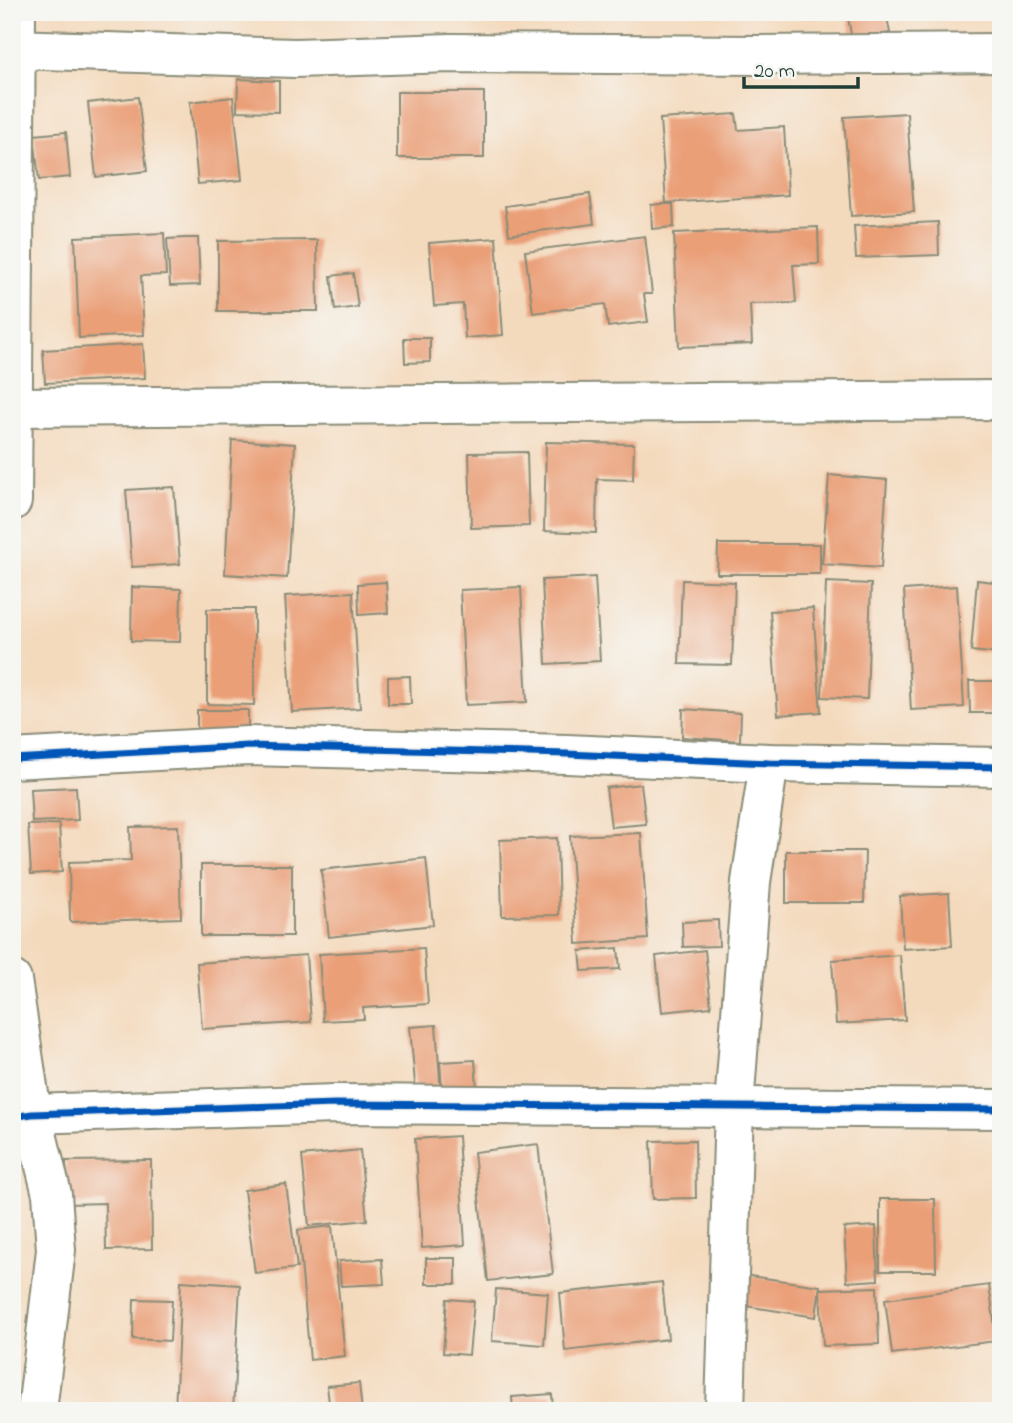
<svg xmlns="http://www.w3.org/2000/svg" width="1013" height="1423" viewBox="0 0 1013 1423" font-family="'Indie Flower',sans-serif">
<style>
.building{fill:#ea9f77}
.lines{fill:none;stroke-linecap:round;stroke-linejoin:round}
.street-casing{stroke:#8a8c78;stroke-width:42}
.street{stroke:#fff;stroke-width:38}
.cycleway-casing{stroke:#f6f6f2;stroke-width:11}
.cycleway{stroke:#0057b8;stroke-width:7}
</style>
<rect width="100%" height="100%" fill="#f6f6f2"/>
<filter id="ink" filterUnits="userSpaceOnUse"><feTurbulence type="fractalNoise" baseFrequency=".0143" numOctaves="2"/><feDisplacementMap in="SourceGraphic" scale="14" xChannelSelector="R" yChannelSelector="G"/><feConvolveMatrix kernelMatrix="1 2 1 2 8 2 1 2 1" color-interpolation-filters="sRGB"/></filter>
<filter id="wash" filterUnits="userSpaceOnUse"><feTurbulence type="fractalNoise" baseFrequency=".00686" numOctaves="4" result="noise"/><feDisplacementMap in="SourceGraphic" scale="28" xChannelSelector="R" yChannelSelector="G"/><feGaussianBlur stdDeviation="1.57" result="paint"/><feColorMatrix in="noise" values="0 0 0 0 0 0 0 0 0 0 0 0 0 0 0 0 0 1.4 0 .05"/><feComposite in="paint" operator="in"/></filter>
<g filter="url(#wash)">
<rect width="100%" height="100%" fill="#f4dabd"/>
<g id="blocks">
<g class="building">
<polygon points="847,12 886,12 890,33 852,40"/>
<polygon points="238,79 279,81 279,112 237,111"/>
<rect x="397" y="92" width="87" height="66"/>
<polygon points="138,97 147,171 96,177 88,103"/>
<polygon points="233,97 242,180 198,184 190,102"/>
<polygon points="907,113 914,212 851,216 844,117"/>
<polygon points="736,114 738,130 784,127 788,195 666,203 660,119"/>
<polygon points="66,132 70,177 39,180 34,135"/>
<polygon points="590,194 594,224 509,235 505,206"/>
<polygon points="660,204 673,204 674,227 652,229 651,205"/>
<polygon points="938,222 939,255 856,258 854,226"/>
<polygon points="818,227 819,264 793,265 796,303 750,304 752,344 679,347 674,233"/>
<polygon points="164,233 166,275 141,276 144,335 79,338 75,237"/>
<polygon points="645,236 652,294 644,294 648,322 608,327 605,304 533,313 525,251"/>
<polygon points="185,238 198,238 200,285 170,286 167,239"/>
<polygon points="496,238 503,335 465,338 463,304 434,306 429,243"/>
<polygon points="317,240 318,311 218,311 218,241"/>
<polygon points="353,273 358,307 335,310 331,276"/>
<polygon points="404,338 430,338 430,362 405,363"/>
<polygon points="143,344 145,378 45,383 43,350"/>
<polygon points="232,440 295,444 287,578 225,574"/>
<polygon points="546,442 634,444 633,480 597,479 596,533 544,531"/>
<polygon points="527,452 529,526 471,528 469,453"/>
<polygon points="829,475 887,480 881,568 822,564"/>
<polygon points="174,487 180,564 132,567 126,490"/>
<polygon points="718,544 820,544 820,574 717,574"/>
<polygon points="595,577 600,661 546,664 542,580"/>
<polygon points="682,580 735,582 732,665 679,664"/>
<polygon points="977,580 1001,583 1001,654 971,651"/>
<polygon points="386,582 388,613 359,615 358,584"/>
<polygon points="826,582 871,584 867,699 822,697"/>
<polygon points="957,586 964,707 911,710 904,590"/>
<polygon points="132,587 181,589 180,642 131,641"/>
<polygon points="521,587 527,702 466,705 460,590"/>
<polygon points="353,592 360,708 292,712 285,596"/>
<polygon points="813,608 821,712 778,715 770,611"/>
<polygon points="207,609 254,609 254,705 207,704"/>
<polygon points="410,676 411,704 388,704 388,677"/>
<polygon points="969,681 1001,681 1001,713 970,713"/>
<polygon points="683,709 741,713 740,741 682,737"/>
<rect x="197" y="710" width="51" height="24"/>
<polygon points="641,784 646,824 611,827 606,788"/>
<polygon points="76,787 78,820 32,822 30,789"/>
<polygon points="59,824 62,872 31,874 28,825"/>
<polygon points="178,826 181,918 70,922 69,862 131,860 130,827"/>
<polygon points="641,833 648,939 577,944 570,836"/>
<polygon points="557,838 559,915 502,916 500,840"/>
<polygon points="786,851 865,851 864,903 786,903"/>
<polygon points="426,858 433,925 329,937 321,870"/>
<rect x="201" y="865" width="91" height="71"/>
<polygon points="949,893 952,946 903,949 900,896"/>
<polygon points="718,920 719,946 683,947 682,922"/>
<polygon points="424,948 428,1004 363,1008 364,1019 323,1021 319,954"/>
<polygon points="618,948 620,969 582,971 580,951"/>
<polygon points="705,950 711,1007 662,1012 656,956"/>
<polygon points="306,955 311,1022 202,1029 197,963"/>
<polygon points="900,955 905,1020 836,1024 832,960"/>
<polygon points="436,1025 441,1093 416,1095 410,1027"/>
<polygon points="475,1060 477,1088 442,1090 440,1062"/>
<polygon points="458,1136 465,1245 422,1248 415,1139"/>
<polygon points="695,1140 696,1198 653,1199 651,1141"/>
<polygon points="538,1144 553,1274 488,1281 474,1152"/>
<polygon points="360,1150 367,1220 309,1226 302,1156"/>
<polygon points="151,1160 152,1249 106,1250 105,1203 67,1204 66,1161"/>
<polygon points="286,1184 297,1268 255,1273 244,1190"/>
<polygon points="880,1199 935,1199 936,1271 880,1271"/>
<polygon points="332,1226 345,1356 310,1360 298,1230"/>
<polygon points="876,1226 878,1280 847,1282 844,1228"/>
<rect x="426" y="1258" width="30" height="26"/>
<polygon points="382,1259 384,1284 341,1286 339,1261"/>
<polygon points="743,1275 820,1286 816,1317 739,1305"/>
<polygon points="181,1281 240,1285 233,1411 175,1411"/>
<polygon points="662,1282 668,1339 565,1351 560,1293"/>
<polygon points="989,1285 997,1341 892,1354 885,1299"/>
<polygon points="877,1287 879,1344 823,1346 820,1289"/>
<polygon points="496,1289 548,1293 544,1345 492,1341"/>
<polygon points="134,1299 172,1300 170,1341 133,1339"/>
<polygon points="447,1299 474,1301 469,1355 443,1353"/>
<polygon points="359,1383 362,1411 330,1411 327,1386"/>
<polygon points="552,1394 553,1411 513,1411 512,1397"/>
</g>
</g>
</g>
<g filter="url(#ink)">
<use href="#blocks" fill-opacity="0" stroke="#8a8c78" stroke-width="2"/>
<g class="lines">
<defs>
<g id="street">
<polyline points="12,49 295,58 451,53 758,55 1001,53"/>
<polyline points="12,407 1001,400"/>
<polyline points="12,501 16,12"/>
<polyline points="12,759 248,746 567,754 769,763 1001,767"/>
<polyline points="12,980 32,1114 52,1194 56,1250 37,1411"/>
<polyline points="12,1117 32,1114 335,1104 1001,1109"/>
<polyline points="725,1411 734,1106 751,882 769,763"/>
</g>
</defs>
<use href="#street" class="street-casing"/>
<use href="#street" class="street"/>
<defs>
<g id="cycleway">
<polyline points="12,759 248,746 567,754 769,763 1001,767"/>
<polyline points="12,1117 32,1114 335,1104 1001,1109"/>
</g>
</defs>
<use href="#cycleway" class="cycleway-casing"/>
<use href="#cycleway" class="cycleway"/>
</g>
</g>
<rect width="1013" height="1423" fill="none" stroke="#f6f6f2" stroke-width="42"/>
<path d="M744 77v10h114v-10" fill="none" stroke="#1f3d34" stroke-width="3.5"/>
<text x="754" y="77" font-size="21" fill="#1f3d34" stroke="#f6f6f2" stroke-width="5" paint-order="stroke">20 m</text>
</svg>
